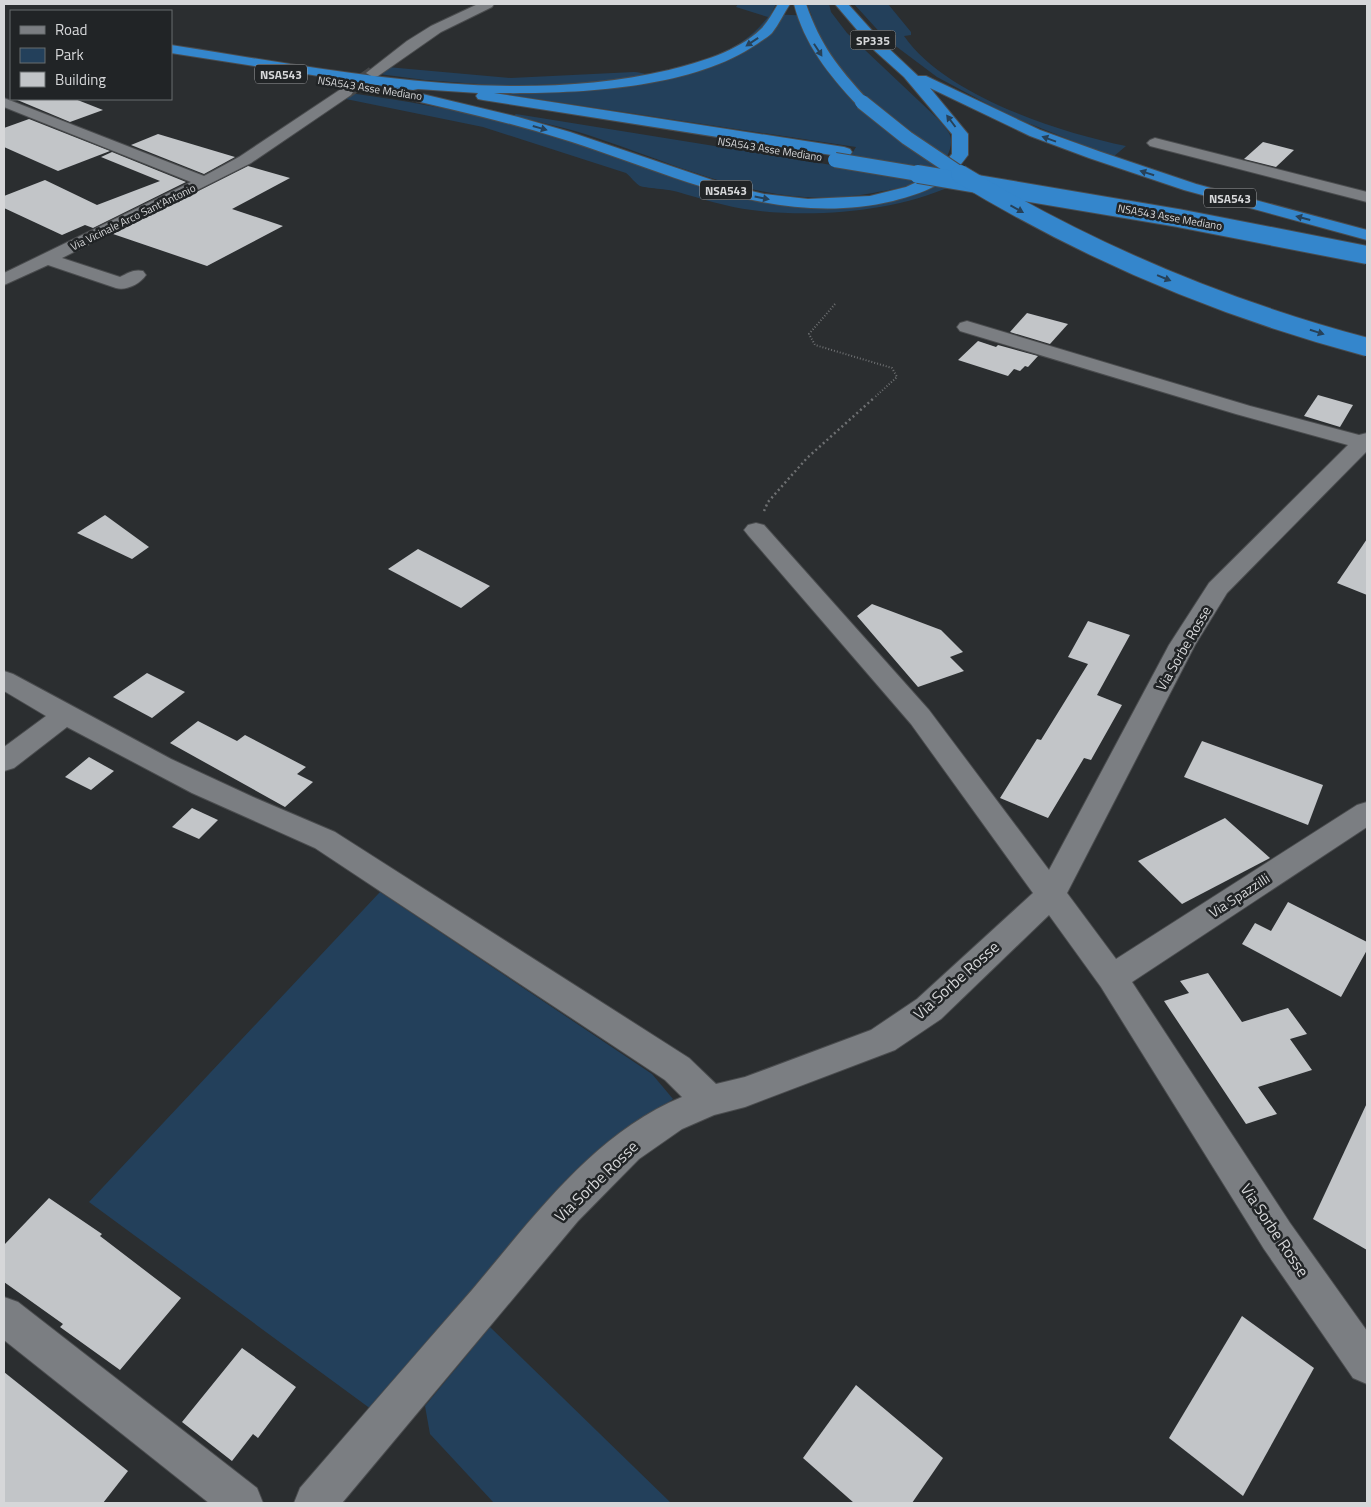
<svg xmlns="http://www.w3.org/2000/svg" width="1371" height="1507" viewBox="0 0 1371 1507" font-family="'Titillium Web',sans-serif">
<style>
.green{fill:#23405b}
.building{fill:#c2c5c8}
.lines{fill:none;stroke-linecap:round;stroke-linejoin:round}
.street-tunnel{stroke:#454749;stroke-width:14;stroke-dasharray:14 7;stroke-linecap:butt}
.street-casing{stroke:#4a4c4e;stroke-width:2}
.highway-casing{stroke:#4a4c4e;stroke-width:2}
.path-far1{stroke:#6e7072;stroke-width:2;stroke-dasharray:1 2;stroke-linecap:butt}
.path{stroke:#6e7072;stroke-width:2.5;stroke-dasharray:2 3;stroke-linecap:butt}
.street{fill:#7b7e82;fill-rule:evenodd}
.highway{fill:#3486cc;fill-rule:evenodd}
.highway-bridge-far1-casing{stroke:#4a4c4e;stroke-width:16;stroke-linecap:butt}
.highway-bridge-casing{stroke:#4a4c4e;stroke-width:20;stroke-linecap:butt}
.highway-bridge-far1{stroke:#3486cc;stroke-width:14}
.highway-bridge{stroke:#3486cc;stroke-width:18}
.oneway{fill:#274158}
.labels{text-anchor:middle;dominant-baseline:central;stroke-width:5;stroke-linejoin:round;paint-order:stroke}
.far-street-label{font-size:11px;fill:#d6d7d9;stroke:#212426}
.shield{fill:#212426;stroke:#a0a1a3;stroke-width:1}
.shield-label{font-size:12px;font-weight:bold;fill:#d6d7d9}
.street-label{font-size:14px;fill:#d6d7d9;stroke:#212426}
.near-street-label{font-size:16px;fill:#d6d7d9;stroke:#212426}
</style>
<rect width="100%" height="100%" fill="#2b2e30"/>
<g class="green">
<path d="M738,4H776L771,14L812,16L807,4H829L831,12L847,33L937,118C941,123 946,128 949,133C955,144 947,160 938,167C933,171 927,178 921,181C906,187 889,190 873,193C771,212 688,168 594,137C568,128 540,122 513,116L516,114L844,167L856,147L491,92C547,91 603,91 659,81L504,86L425,80L379,74L387,67L511,78L634,72C638,72 644,74 649,74C670,74 722,55 740,43C751,36 760,27 768,17L736,7Z"/>
<path d="M854,4H888L911,32V35L904,36C945,95 1057,132 1126,146L1113,157L1008,115L937,77L885,38Z"/>
<path d="M350,93C430,104 510,120 586,145C659,170 727,203 804,206C850,208 895,194 939,184L951,186C895,212 812,218 752,210C727,207 702,199 678,192C669,189 644,188 640,186C635,183 631,177 626,173L483,127L341,98Z"/>
<polygon points="380,892 652,1074 673,1099 608,1146 375,1412 89,1202"/>
<polygon points="490,1327 671,1503 494,1503 430,1434 425,1406"/>
</g>
<g class="building">
<polygon points="15,99 75,99 103,110 70,122"/>
<polygon points="29,119 110,151 58,171 4,147 4,128"/>
<polygon points="158,134 235,157 204,174 131,145"/>
<polygon points="1263,142 1294,150 1276,167 1244,159"/>
<polygon points="112,152 186,182 93,228 85,225 62,235 4,208 4,196 45,180 97,205 160,181 101,157"/>
<polygon points="248,166 290,178 232,209 283,226 207,266 113,234"/>
<polygon points="1027,313 1068,324 1050,344 1010,332"/>
<polygon points="978,341 996,347 998,345 1038,356 1028,367 1025,366 1020,371 1014,369 1008,376 958,360"/>
<polygon points="1318,395 1353,405 1340,427 1304,416"/>
<polygon points="105,515 149,547 132,559 77,533"/>
<polygon points="1367,539 1367,595 1337,583"/>
<polygon points="418,549 490,586 461,608 388,569"/>
<polygon points="872,604 941,630 963,652 950,657 964,671 918,687 857,616"/>
<polygon points="1088,621 1130,635 1097,695 1122,705 1091,760 1084,758 1048,818 1000,798 1037,739 1041,740 1088,664 1068,657"/>
<polygon points="147,673 185,692 152,718 113,697"/>
<polygon points="198,721 237,741 245,735 306,767 297,774 313,782 285,807 170,743"/>
<polygon points="1202,741 1323,785 1308,825 1184,777"/>
<polygon points="89,757 114,771 91,790 65,777"/>
<polygon points="192,808 218,820 199,839 172,827"/>
<polygon points="1225,818 1270,858 1182,904 1138,861"/>
<polygon points="1288,902 1367,942 1367,950 1341,997 1242,944 1255,923 1271,931"/>
<polygon points="1208,973 1242,1022 1288,1008 1307,1034 1290,1039 1312,1070 1258,1087 1277,1114 1246,1124 1164,1001 1189,993 1180,981"/>
<polygon points="1367,1103 1367,1250 1313,1219"/>
<polygon points="49,1198 102,1234 100,1236 181,1298 120,1370 60,1327 63,1324 4,1282 4,1245"/>
<polygon points="1242,1316 1314,1368 1243,1496 1169,1438"/>
<polygon points="242,1348 296,1387 258,1438 253,1434 232,1461 182,1422"/>
<polygon points="4,1372 128,1471 103,1503 4,1503"/>
<polygon points="856,1385 943,1458 912,1503 854,1503 803,1458"/>
</g>
<g class="lines">
<polyline class="street-tunnel" points="346,92 373,73"/>
<defs>
<g id="street">
<polygon points="478,4 494,4 492,7 441,32 378,76 373,77 366,73 407,41 431,26"/>
<path d="M346,88L351,89L353,92L351,95L251,163L62,258L120,277C128,273 134,269 143,271L146,275C140,284 126,291 116,288L48,265L4,285V273L191,182L4,107V98L204,176L239,157L341,89Z"/>
<polygon points="1155,138 1367,192 1367,202 1150,146 1147,143 1150,140"/>
<path d="M967,321L1250,406L1359,435L1367,433V451L1227,593L1195,645L1067,893L1116,959L1357,805L1367,802V827L1132,982L1290,1223L1367,1331V1384L1353,1378L1264,1249L1101,987L1049,915L941,1019L895,1050L745,1107L714,1115L682,1129L639,1159L578,1221L342,1503H294L300,1488C357,1422 414,1356 472,1290C532,1219 594,1133 682,1097L665,1080L315,848L192,793L67,727L14,768L4,771V747L46,716L4,691V671L13,674L171,759L253,797L335,832L689,1058L716,1084L745,1077L871,1030L917,999L1033,893L911,724L748,535L744,530L748,525L756,523L764,525L929,710L1049,870L1169,645L1209,583L1348,445L1236,414L960,331L957,327L960,323Z"/>
<polygon points="4,1297 18,1302 257,1488 263,1503 209,1503 4,1340"/>
</g>
<g id="highway">
<path d="M778,4H790C784,13 779,24 772,33C768,37 761,41 757,44C690,90 573,94 494,93L844,147L850,149L852,152L850,155L844,157L483,100L478,99L476,96L478,93L418,89L413,90L393,87L518,117L570,132L730,186L764,194L808,199L870,196L906,187L936,173L952,154V134L904,77L875,51L835,4H848L885,45L918,76H926L1040,130L1101,152L1196,184L1367,230V240L1184,190L1089,158L1030,136L930,88L968,134V155C947,185 926,192 893,201C773,229 670,172 559,138C502,120 444,108 386,94L384,91L390,87L171,53V45C334,70 505,108 669,70C700,62 737,52 761,29C768,22 773,12 778,4Z"/>
<path d="M794,4H806C821,46 837,66 867,99L869,102L867,105H857C829,75 804,44 794,4Z"/>
</g>
</defs>
<use href="#street" class="street-casing"/>
<use href="#highway" class="highway-casing"/>
<polyline class="path-far1" points="835,304 809,334 815,345 892,368 897,377 874,398"/>
<polyline class="path" points="764,511 768,502 807,458 875,397"/>
<use href="#street" class="street"/>
<use href="#highway" class="highway"/>
<defs>
<g id="highway-bridge-far1">
<polyline points="862,102 907,138 962,175"/>
<polyline points="835,160 925,175"/>
</g>
<g id="highway-bridge">
<polyline points="918,174 1178,218 1367,255"/>
<path d="M960,174C1086,251 1224,309 1367,347"/>
</g>
</defs>
<use href="#highway-bridge-far1" class="highway-bridge-far1-casing"/>
<use href="#highway-bridge" class="highway-bridge-casing"/>
<use href="#highway-bridge-far1" class="highway-bridge-far1"/>
<use href="#highway-bridge" class="highway-bridge"/>
</g>
<defs><path id="oneway-solid" d="M-6-.8H1V-3.2L6.5 0L1 3.2V.8H-6Z" transform="scale(1.25)"/></defs>
<g class="oneway">
<use href="#oneway-solid" transform="translate(752 42) rotate(146)"/>
<use href="#oneway-solid" transform="translate(818 50) rotate(57)"/>
<use href="#oneway-solid" transform="translate(951 121) rotate(-127)"/>
<use href="#oneway-solid" transform="translate(540 128) rotate(16)"/>
<use href="#oneway-solid" transform="translate(1049 139) rotate(-160)"/>
<use href="#oneway-solid" transform="translate(1147 173) rotate(-162)"/>
<use href="#oneway-solid" transform="translate(762 198) rotate(11)"/>
<use href="#oneway-solid" transform="translate(1017 209) rotate(29)"/>
<use href="#oneway-solid" transform="translate(1303 218) rotate(-165)"/>
<use href="#oneway-solid" transform="translate(1164 278) rotate(22)"/>
<use href="#oneway-solid" transform="translate(1317 332) rotate(18)"/>
</g>
<g class="labels">
<g class="far-street-label">
<text transform="translate(370 88) rotate(9)">NSA543 Asse Mediano</text>
<text transform="translate(770 149) rotate(9)">NSA543 Asse Mediano</text>
<text transform="translate(133 217) rotate(-26)">Via Vicinale Arco Sant'Antonio</text>
<text transform="translate(1170 217) rotate(10)">NSA543 Asse Mediano</text>
</g>
<g class="shield">
<rect x="850.5" y="30.5" width="45" height="19" rx="4"/>
<rect x="255" y="64.5" width="52" height="19" rx="4"/>
<rect x="700" y="180.5" width="52" height="19" rx="4"/>
<rect x="1204" y="188.5" width="52" height="19" rx="4"/>
</g>
<g class="shield-label">
<text x="873" y="40">SP335</text>
<text x="281" y="74">NSA543</text>
<text x="726" y="190">NSA543</text>
<text x="1230" y="198">NSA543</text>
</g>
<g class="street-label">
<text transform="translate(1183 648) rotate(-60)">Via Sorbe Rosse</text>
<text transform="translate(1239 895) rotate(-33)">Via Spazzilli</text>
</g>
<g class="near-street-label">
<text transform="translate(956 980) rotate(-42)">Via Sorbe Rosse</text>
<text transform="translate(596 1181) rotate(-44)">Via Sorbe Rosse</text>
<text transform="translate(1275 1230) rotate(56)">Via Sorbe Rosse</text>
</g>
</g>
<rect width="1371" height="1507" fill="none" stroke="#d6d7d9" stroke-width="10"/>
<rect x="10" y="10" width="162" height="90" fill="#212426" stroke="#696c6e"/>
<rect x="20" y="26" width="25" height="8" fill="#7b7e82" stroke="#696c6e"/>
<text x="55" y="35" font-size="15" fill="#d6d7d9">Road</text>
<rect x="20" y="48" width="25" height="15" fill="#23405b" stroke="#696c6e"/>
<text x="55" y="60" font-size="15" fill="#d6d7d9">Park</text>
<rect x="20" y="72" width="25" height="15" fill="#c2c5c8" stroke="#696c6e"/>
<text x="55" y="85" font-size="15" fill="#d6d7d9">Building</text>
</svg>
